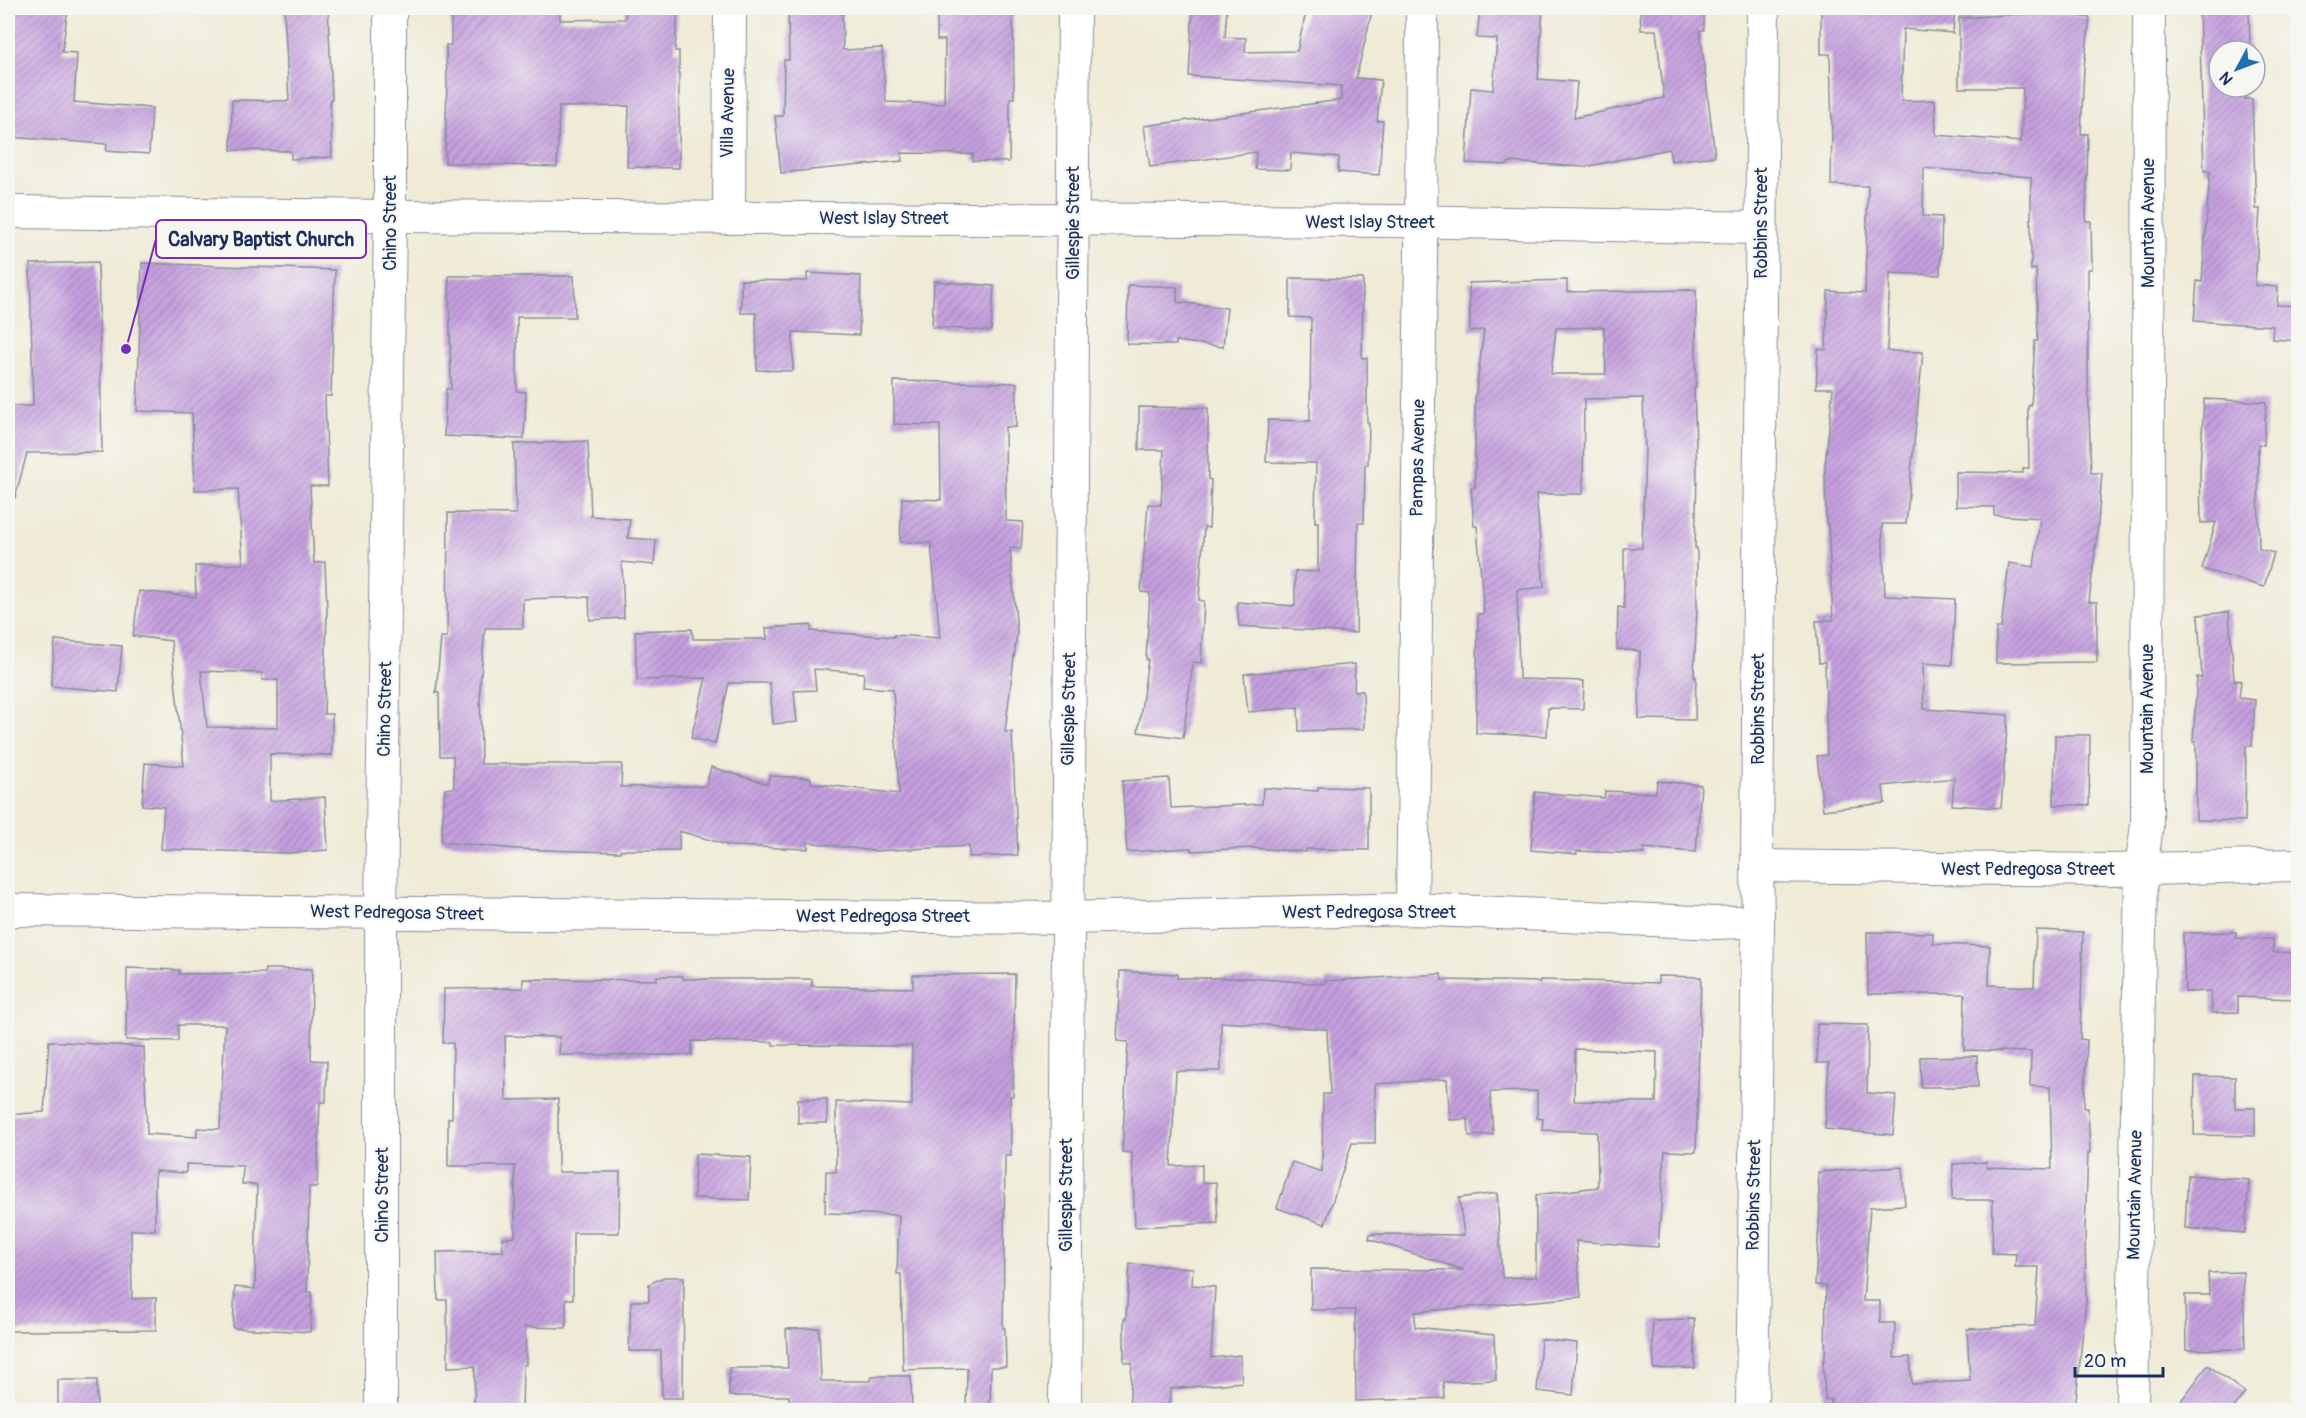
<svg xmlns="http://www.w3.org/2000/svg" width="2306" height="1418" viewBox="0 0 2306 1418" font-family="Pangolin,sans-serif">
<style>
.building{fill:url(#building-hatch);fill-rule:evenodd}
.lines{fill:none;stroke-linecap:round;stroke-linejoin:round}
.street-casing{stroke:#868d9a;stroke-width:34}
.street{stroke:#fff;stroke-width:32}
.labels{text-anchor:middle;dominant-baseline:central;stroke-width:4.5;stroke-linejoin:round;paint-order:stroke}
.street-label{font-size:18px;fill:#1b2f5e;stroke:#f6f6f2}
.leader{fill:none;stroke:#7b2cbf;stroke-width:2}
.callout-dot{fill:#7b2cbf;stroke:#f6f6f2;stroke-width:2}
.callout{fill:#f6f6f2;stroke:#7b2cbf;stroke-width:2}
.callout-label{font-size:20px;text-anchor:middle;font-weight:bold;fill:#1b2f5e}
</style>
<defs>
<pattern id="building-hatch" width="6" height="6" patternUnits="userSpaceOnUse" patternTransform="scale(1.5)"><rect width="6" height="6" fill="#c6a0df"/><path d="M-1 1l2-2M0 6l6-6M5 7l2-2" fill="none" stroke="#a083b8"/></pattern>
</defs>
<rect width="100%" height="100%" fill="#f6f6f2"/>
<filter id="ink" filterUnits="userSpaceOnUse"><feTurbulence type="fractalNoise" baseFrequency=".0167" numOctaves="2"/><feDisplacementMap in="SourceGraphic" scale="12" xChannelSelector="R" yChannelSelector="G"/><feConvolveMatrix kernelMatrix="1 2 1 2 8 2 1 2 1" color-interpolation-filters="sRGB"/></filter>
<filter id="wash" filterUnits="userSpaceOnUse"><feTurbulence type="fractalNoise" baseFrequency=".008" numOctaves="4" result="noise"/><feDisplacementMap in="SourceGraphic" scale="24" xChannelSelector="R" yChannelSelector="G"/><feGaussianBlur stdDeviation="1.35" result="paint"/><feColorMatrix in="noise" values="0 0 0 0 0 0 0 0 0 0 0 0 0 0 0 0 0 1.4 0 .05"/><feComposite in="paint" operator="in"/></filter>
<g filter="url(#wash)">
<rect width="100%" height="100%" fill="#f0ebd7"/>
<g id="blocks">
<g class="building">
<polygon points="8,8 68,8 62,52 77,53 74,102 152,108 149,154 106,151 107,144 8,137"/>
<polygon points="284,8 328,8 332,99 330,99 332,157 291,159 291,151 231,150 232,100 289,101"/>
<polygon points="451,8 560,8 560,20 625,19 626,8 678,8 675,51 679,51 679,168 627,167 629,106 559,107 557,167 445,163 447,82 446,45 451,45"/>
<polygon points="788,8 842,8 843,50 882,48 886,102 944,104 945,40 937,40 937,8 1013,8 1014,98 1010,98 1009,162 973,161 973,154 901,153 902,161 781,173 775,116 783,116 784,60 789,60"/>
<polygon points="1193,8 1227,8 1225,37 1246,38 1245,52 1297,51 1307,8 1373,8 1356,78 1381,80 1377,121 1383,121 1379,175 1338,172 1339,157 1291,153 1290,170 1255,169 1256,152 1150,167 1144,126 1341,100 1341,86 1189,76"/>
<polygon points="1480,8 1543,8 1538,79 1577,82 1574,118 1664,98 1656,30 1641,30 1640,8 1704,8 1704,30 1700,30 1715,156 1671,161 1669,149 1585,167 1509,162 1508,165 1466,163 1471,88 1493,90 1497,39 1477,38"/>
<polygon points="1821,8 1955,8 1953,33 1903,29 1901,101 1935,100 1936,135 2021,142 2023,88 1959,88 1959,18 2036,13 2037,10 2090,18 2084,67 2081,134 2088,134 2086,221 2091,221 2092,269 2088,269 2088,383 2091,473 2102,473 2097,535 2089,602 2097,602 2097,662 1996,663 1996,628 2001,628 2009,563 2034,567 2040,518 1994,515 1994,507 1956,506 1956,472 2023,473 2023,468 2029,468 2028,406 2031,406 2035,341 2038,341 2036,269 2031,270 2031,177 1924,168 1923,216 1942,217 1940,275 1890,273 1887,351 1923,352 1906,524 1882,524 1885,596 1955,599 1952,665 1923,663 1924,709 2008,715 2001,808 1952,805 1954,778 1883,786 1885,803 1823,810 1817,756 1827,755 1825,662 1819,663 1816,621 1833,620 1828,524 1826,524 1825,467 1833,388 1816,388 1818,349 1826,350 1828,291 1865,293 1868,186 1831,185 1832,130 1830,54 1821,54"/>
<polygon points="2199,8 2249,8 2250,51 2219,51 2219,87 2244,87 2244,99 2252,99 2256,209 2260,209 2255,285 2278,287 2277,305 2298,306 2298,341 2272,339 2273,326 2194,321 2197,281 2202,282 2210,171 2204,171"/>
<polygon points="98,262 102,452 27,453 15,498 8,497 8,406 33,406 30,264"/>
<path d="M142,263L335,270L331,396H325L328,486H310L314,563L325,562L327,611L324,714H332V755L270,754V801L325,797L328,850L287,853L161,849L164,807L142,805L145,763L184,766L171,641L133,636L139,591L196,597L195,566L243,564L238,489L195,490L192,413L137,411ZM201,671L262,673V680H278V728L207,727Z"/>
<polygon points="807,273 861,276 859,335 793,332 793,371 757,370 756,313 741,313 741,280 807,281"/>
<polygon points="449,276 574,276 575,317 517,317 517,391 526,392 524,439 444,436 446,389 451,389"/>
<polygon points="1290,278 1363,279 1362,358 1367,358 1367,422 1369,423 1368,465 1365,465 1364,523 1358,523 1356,633 1239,626 1237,602 1295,606 1295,571 1318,572 1318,522 1315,522 1316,463 1266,462 1268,420 1310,421 1311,318 1290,317"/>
<path d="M1567,280V292L1696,290V388H1694L1697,475L1695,548H1697V607L1694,677H1696L1695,720L1639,719L1640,651L1617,649L1618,607L1624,608V548H1642L1645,450L1643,398L1584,399L1583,494H1536L1544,587L1517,590L1519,679L1584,681L1583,709L1548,708L1547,736L1476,733L1478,614H1484L1477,526H1474L1471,487H1475V399L1484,330L1470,331L1469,283ZM1604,327L1606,374H1551L1556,328Z"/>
<polygon points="934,281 994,286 991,331 932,327"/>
<polygon points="1128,285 1177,287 1177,302 1227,308 1223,347 1176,341 1176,345 1127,344"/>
<polygon points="894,381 1017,383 1016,427 1005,427 1006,521 1023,522 1021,549 1010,548 1017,633 1005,732 1012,732 1018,855 969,857 969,846 873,851 808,842 808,849 731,846 679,831 679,850 620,850 620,852 576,851 516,849 441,842 445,789 454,788 453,756 440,756 439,693 436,693 441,637 447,637 448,513 516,514 514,444 588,441 591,516 630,519 628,538 656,540 654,565 622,562 624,618 590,620 589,597 523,599 523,628 485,628 480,685 481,764 622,764 621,787 706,786 711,767 768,784 769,776 811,778 811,783 899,794 893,689 863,687 864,673 814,669 816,690 794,691 797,722 773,724 770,683 729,683 715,744 691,738 706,678 637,680 635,631 692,629 693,639 767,639 766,628 811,625 811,631 894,637 894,635 940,638 931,543 900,542 902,498 941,500 940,425 894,424"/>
<polygon points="2204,399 2266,402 2264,445 2258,444 2259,549 2274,553 2264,587 2202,569 2216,522 2201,523 2200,469"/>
<polygon points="1139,407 1208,408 1208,479 1211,480 1209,528 1204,527 1199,600 1204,601 1201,663 1193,662 1183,738 1138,732 1148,659 1146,659 1150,593 1141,592 1148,504 1161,505 1164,450 1139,450"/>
<polygon points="2229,612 2234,680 2241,681 2239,698 2255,700 2252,746 2246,746 2245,821 2196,820 2196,742 2193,742 2197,677 2202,678 2198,615"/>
<polygon points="55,640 122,646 118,692 51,686"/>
<polygon points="1355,664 1354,691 1363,691 1364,729 1299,731 1298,707 1248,712 1244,674"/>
<polygon points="2055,735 2090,735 2089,805 2054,805"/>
<polygon points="1169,778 1171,808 1262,804 1263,788 1318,791 1318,787 1369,788 1369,850 1306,849 1306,852 1253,848 1191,851 1191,848 1127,852 1122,781"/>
<polygon points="1657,781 1701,785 1696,852 1644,848 1644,854 1577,851 1577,854 1531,850 1535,792 1604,798 1605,791 1656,793"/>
<polygon points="2036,930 2083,932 2080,1039 2087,1040 2084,1108 2088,1108 2090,1153 2088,1153 2085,1229 2086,1300 2075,1410 1830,1410 1831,1399 1825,1400 1823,1360 1825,1360 1826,1286 1815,1285 1820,1209 1818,1172 1902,1167 1905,1205 1870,1207 1863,1301 1880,1301 1880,1323 1895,1323 1894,1358 1910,1357 1912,1384 1970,1381 1967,1329 2035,1326 2039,1267 2015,1267 2016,1254 1992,1253 1993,1200 1952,1200 1953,1164 1986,1162 1986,1167 2052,1169 2050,1087 2030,1086 2031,1052 1964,1050 1965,994 1868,994 1867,932 1933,933 1933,944 1990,946 1989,985 2034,987"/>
<polygon points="2236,932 2236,938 2273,939 2273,952 2298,953 2298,999 2238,997 2238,1012 2212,1013 2211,991 2185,992 2183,933"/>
<polygon points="127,968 179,970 179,974 265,973 265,969 312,969 311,1060 327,1061 326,1102 320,1102 317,1187 309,1187 307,1292 312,1292 310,1332 233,1328 235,1287 255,1289 257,1185 242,1184 243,1166 186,1164 186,1173 155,1171 155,1230 131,1230 132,1299 156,1298 156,1330 8,1331 8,1115 44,1112 49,1041 144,1047 147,1134 197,1137 197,1128 220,1129 225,1025 178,1025 178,1041 126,1040"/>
<path d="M1120,971L1177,974V978H1249L1325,984V981L1441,974L1442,980L1540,982V980L1658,983V976L1701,977L1696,1152L1665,1151L1658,1247L1576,1241L1581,1297L1415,1312V1327L1494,1335L1496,1380L1443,1382L1444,1398L1356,1401L1355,1310H1311V1269L1464,1270L1369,1239L1370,1234L1464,1235L1459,1198L1497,1193L1502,1278L1536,1277V1195L1598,1187L1597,1132L1542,1130L1543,1119L1537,1118V1091L1490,1092L1493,1134L1469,1136L1468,1119L1450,1120L1447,1079L1375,1084V1143H1352L1325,1224L1277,1208L1292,1162L1322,1172L1323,1094H1330L1327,1029L1221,1022V1071H1176L1171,1166L1202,1165V1183L1216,1182L1218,1223L1135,1227L1132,1153L1122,1152L1128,1042L1117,1041ZM1575,1049L1657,1052L1656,1102L1574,1101Z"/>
<polygon points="1015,974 1013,1096 1010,1096 1011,1156 1005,1156 1003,1328 1005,1328 1006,1367 991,1367 990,1410 966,1410 967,1368 903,1370 901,1274 897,1274 899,1215 825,1213 826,1171 836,1172 836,1102 912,1105 912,1046 773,1045 773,1042 692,1041 692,1055 559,1055 560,1037 505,1036 506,1100 558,1099 558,1172 620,1172 619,1233 573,1233 573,1299 566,1299 566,1328 525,1327 526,1365 523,1365 522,1410 474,1410 475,1366 448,1367 447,1300 438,1300 437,1252 503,1251 502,1238 515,1237 515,1166 448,1166 448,1118 452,1118 453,1043 443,1043 444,989 523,988 523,979 657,980 657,976 683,976 683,979 812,979 812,986 913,988 913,975"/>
<polygon points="1817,1024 1868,1025 1867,1093 1896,1095 1893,1135 1825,1129 1829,1063 1817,1063"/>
<polygon points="1977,1056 1978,1087 1921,1087 1920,1057"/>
<polygon points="2195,1076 2235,1077 2235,1108 2255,1108 2255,1136 2194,1135"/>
<rect x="798" y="1099" width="29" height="24"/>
<polygon points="695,1154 751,1157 749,1200 694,1198"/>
<polygon points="2188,1175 2249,1180 2245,1233 2185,1228"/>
<polygon points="1130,1264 1193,1268 1192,1285 1215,1287 1211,1358 1240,1355 1242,1382 1170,1389 1169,1410 1129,1410 1132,1363 1124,1362 1124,1319 1126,1319"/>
<polygon points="2243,1272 2245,1349 2186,1350 2185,1295 2209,1295 2208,1273"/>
<polygon points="664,1277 684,1277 683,1398 662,1398 661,1351 629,1351 631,1301 649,1301 649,1284"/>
<polygon points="1694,1319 1695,1368 1654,1369 1652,1320"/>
<polygon points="819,1328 821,1381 871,1381 872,1376 911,1376 912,1410 790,1410 789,1396 729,1396 729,1368 788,1368 786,1329"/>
<polygon points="1541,1339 1577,1343 1573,1395 1537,1391"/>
<polygon points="2208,1365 2245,1393 2232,1410 2174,1410"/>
<rect x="58" y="1380" width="39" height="30"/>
</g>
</g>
</g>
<g filter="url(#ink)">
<use href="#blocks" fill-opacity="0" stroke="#868d9a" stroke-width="1.5"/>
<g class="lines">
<defs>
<g id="street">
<polyline points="8,212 390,216 1398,221 1761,228"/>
<polyline points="729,218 730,8"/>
<polyline points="1757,866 2111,870 2298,865"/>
<polyline points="1412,909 1421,259 1422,8"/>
<polyline points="8,910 1067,918 1412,909 1717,923 1758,921"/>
<polyline points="381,1410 381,913 390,216 390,8"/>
<polyline points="1065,1410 1074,8"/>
<polyline points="1752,1410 1758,921 1757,866 1763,8"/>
<polyline points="2132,1410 2141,869 2147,825 2149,8"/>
</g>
</defs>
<use href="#street" class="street-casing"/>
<use href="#street" class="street"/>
</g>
</g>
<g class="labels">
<g class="street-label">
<text transform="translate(728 113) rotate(-89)">Villa Avenue</text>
<text x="884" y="218">West Islay Street</text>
<text x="1370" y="222">West Islay Street</text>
<text transform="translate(390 223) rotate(-90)">Chino Street</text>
<text transform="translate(1073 223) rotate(-90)">Gillespie Street</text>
<text transform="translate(1761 223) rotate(-90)">Robbins Street</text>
<text transform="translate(2148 223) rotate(-90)">Mountain Avenue</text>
<text transform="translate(1418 458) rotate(-89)">Pampas Avenue</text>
<text transform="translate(385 709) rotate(-89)">Chino Street</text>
<text transform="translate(1069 709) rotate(-89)">Gillespie Street</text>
<text transform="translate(1758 709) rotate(-90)">Robbins Street</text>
<text transform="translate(2147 709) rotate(-90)">Mountain Avenue</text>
<text x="2028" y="869">West Pedregosa Street</text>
<text x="1369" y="912">West Pedregosa Street</text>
<text transform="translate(397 913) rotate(1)">West Pedregosa Street</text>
<text x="883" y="916">West Pedregosa Street</text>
<text transform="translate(382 1195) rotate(-90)">Chino Street</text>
<text transform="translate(1066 1195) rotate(-90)">Gillespie Street</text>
<text transform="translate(1754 1195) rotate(-89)">Robbins Street</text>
<text transform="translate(2135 1195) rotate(-89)">Mountain Avenue</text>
</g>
</g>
<path class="leader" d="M126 349L156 239"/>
<circle class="callout-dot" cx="126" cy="349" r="6"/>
<rect class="callout" x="156" y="220" width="210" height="38" rx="6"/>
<g class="callout-label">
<text x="261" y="246">Calvary Baptist Church</text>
</g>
<rect width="2306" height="1418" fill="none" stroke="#f6f6f2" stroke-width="30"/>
<g transform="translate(2237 69) rotate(229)"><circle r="28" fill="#f6f6f2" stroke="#9ea6b7" stroke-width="1.5"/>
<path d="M0-4.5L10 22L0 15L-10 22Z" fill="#1f6fb2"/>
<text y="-9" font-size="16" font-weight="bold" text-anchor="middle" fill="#1b2f5e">N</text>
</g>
<path d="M2075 1367v9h88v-9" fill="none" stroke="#1b2f5e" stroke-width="3"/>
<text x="2084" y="1367" font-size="18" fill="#1b2f5e" stroke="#f6f6f2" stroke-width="4.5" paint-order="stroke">20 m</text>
</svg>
